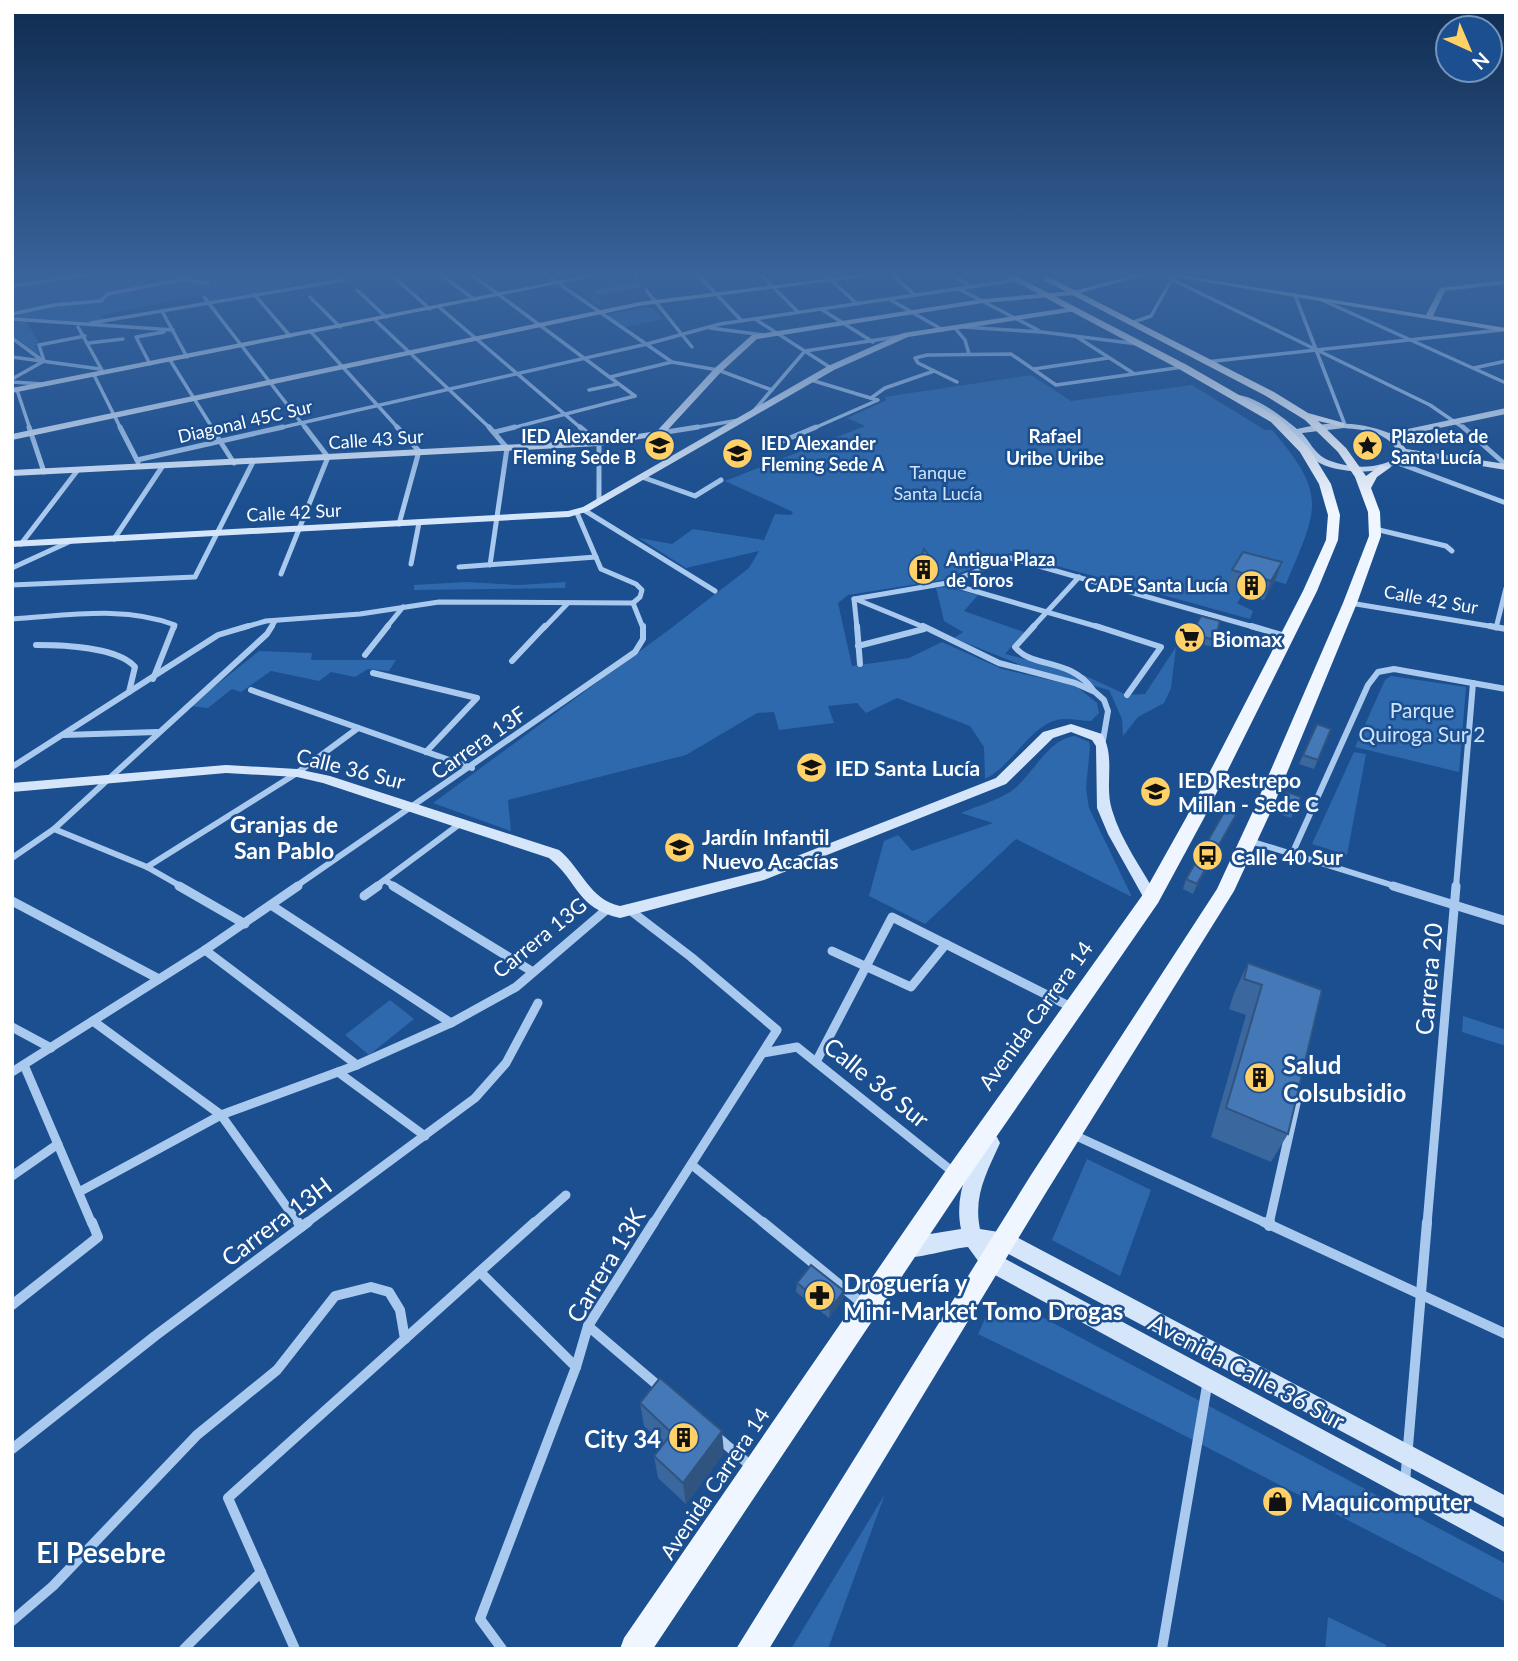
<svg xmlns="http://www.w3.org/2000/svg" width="1518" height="1661" viewBox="0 0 1518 1661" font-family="Lato,sans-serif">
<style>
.green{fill:#2e69ad}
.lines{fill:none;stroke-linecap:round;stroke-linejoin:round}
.street-far4{stroke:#a9c9ee;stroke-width:3.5}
.street-far3{stroke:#a9c9ee;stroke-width:5}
.street-far2{stroke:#a9c9ee;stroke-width:6}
.street-far1{stroke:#a9c9ee;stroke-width:9}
.street{stroke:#a9c9ee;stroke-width:10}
.secondary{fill:#d6e6fa;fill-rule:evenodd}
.primary{fill:#f0f6ff;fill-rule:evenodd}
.wall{fill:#3a679d}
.shaded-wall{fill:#305480}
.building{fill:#4478b7;stroke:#305480;stroke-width:2}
.labels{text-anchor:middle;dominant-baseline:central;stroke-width:5;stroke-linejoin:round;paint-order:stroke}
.far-street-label{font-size:18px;fill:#fff;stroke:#1b4f8f}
.far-poi-label{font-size:18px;font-weight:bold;fill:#fff;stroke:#1b4f8f;text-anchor:start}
.far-park-label{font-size:18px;fill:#cfe3fa;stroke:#1b4f8f}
.far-neighbourhood-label{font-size:19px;font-weight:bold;fill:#fff;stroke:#1b4f8f}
.poi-label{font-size:21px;font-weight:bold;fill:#fff;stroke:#1b4f8f;text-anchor:start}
.park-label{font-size:21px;fill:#cfe3fa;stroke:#1b4f8f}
.street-label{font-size:21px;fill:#fff;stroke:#1b4f8f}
.neighbourhood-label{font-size:23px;font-weight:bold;fill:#fff;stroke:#1b4f8f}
.near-street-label{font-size:24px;fill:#fff;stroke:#1b4f8f}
.near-poi-label{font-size:24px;font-weight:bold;fill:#fff;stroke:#1b4f8f;text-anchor:start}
.near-neighbourhood-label{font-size:28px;font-weight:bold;fill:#fff;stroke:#1b4f8f}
</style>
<rect width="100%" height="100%" fill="#1b4f8f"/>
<g class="green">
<polygon points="12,274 285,274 300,276 290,282 294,285 209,301 205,294 102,315 104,319 91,322 12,318"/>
<polygon points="643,307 652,308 663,319 625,327 607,315"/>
<polygon points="12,320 26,321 40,344 35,346 39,355 12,335"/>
<path d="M1031,375L1071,401L1192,385L1265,430H1272C1329,496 1317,509 1286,584L1237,571L1226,589L1243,594L1237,603L1253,611L1250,619L1010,553L943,580L848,595L838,603L852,666L909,658L942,642L1002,669L1076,686L1097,703L1099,713L1091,721C1080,721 1067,717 1057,720C1030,726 1012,766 985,779L984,747L970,726L897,698L866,713L857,703L828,706L834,723L779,730L774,712L757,713L686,755L508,800L511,831L433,803L670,629L749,568L759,551L686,568L639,538L672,544L693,529L764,540L775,514L791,515L793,512L725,481L865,426L847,418L887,400L884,397Z"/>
<polygon points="466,582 519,585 566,582 565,588 414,590 414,585"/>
<polygon points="946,587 978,595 964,611 1024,632 1005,654 1077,672 1127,695 1145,694 1176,647 1171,688 1164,703 1138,717 1123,736 1122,719 1109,690 1031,669 954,638 963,632 944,621 936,588"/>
<polygon points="259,651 312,653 311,660 396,660 389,671 368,669 355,677 331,672 319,681 271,671 241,692 232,689 208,708 190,706"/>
<polygon points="1391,676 1466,687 1459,772 1355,747 1385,680"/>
<path d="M1075,736L1089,742L1090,747L1086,788L1089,808L1132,897L1016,839L925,924L869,896L884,841L898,835L912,851L993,823L961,813C977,806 999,800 1013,790C1033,774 1049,738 1075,736Z"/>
<polygon points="1354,752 1366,754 1347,855 1312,844"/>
<polygon points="390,1000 414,1019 369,1055 345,1035"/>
<polygon points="1463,1016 1506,1030 1506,1046 1462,1032"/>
<polygon points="1087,1159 1151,1190 1120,1276 1052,1240"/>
<path d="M1008,1305L1025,1308L1506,1564V1602L1162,1424L978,1334C987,1316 986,1307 1008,1305Z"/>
<polygon points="885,1494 828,1649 791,1649"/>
<polygon points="1328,1617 1386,1645 1386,1649 1325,1649"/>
</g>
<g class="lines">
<g class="street-far4">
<polyline points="440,274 475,300"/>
<polyline points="471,274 635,396"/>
<polyline points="545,274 672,362 718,370 772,390"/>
<polyline points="633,274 692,347"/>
<polyline points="697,274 741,320"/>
<polyline points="760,274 798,312"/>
<polyline points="825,274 857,304"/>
<polyline points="891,274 915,295"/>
<polyline points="953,274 970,286"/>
<polyline points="301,275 304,274"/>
<polyline points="393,276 430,309"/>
<polyline points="1171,279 1430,405 1465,429"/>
<polyline points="185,280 208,283"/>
<polyline points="12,286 92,274"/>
<polyline points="959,289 1038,330"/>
<polyline points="357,290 386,317"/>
<polyline points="254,294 290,336"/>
<polyline points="1295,295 1345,425"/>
<polyline points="204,297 306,429"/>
<polyline points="310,297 340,327"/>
<polyline points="889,299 943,330"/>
<polyline points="1322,300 1506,383"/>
<polyline points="439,307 582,429"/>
<polyline points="821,309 873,342"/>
<polyline points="162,311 187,357"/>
<polyline points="12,314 54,305 101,301 108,294 180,280 196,274"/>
<polyline points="12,319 173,330"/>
<polyline points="755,319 831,368"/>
<polyline points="375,320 491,429"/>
<polyline points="91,323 344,280"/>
<polyline points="1131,323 1151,316 1175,274"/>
<polyline points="78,327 103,372"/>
<polyline points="962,327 1042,332 1138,344"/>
<polyline points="710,328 764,335"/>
<polyline points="955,328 965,340 969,354"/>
<polyline points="311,332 399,429"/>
<polyline points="1077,337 1133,373"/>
<polyline points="12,338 43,361"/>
<polyline points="89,343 123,339"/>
<polyline points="12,357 100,369"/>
<polyline points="170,360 213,429"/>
<polyline points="44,361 39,345 85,336"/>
<polyline points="1206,362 1501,330"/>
<polyline points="150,364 136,337 164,332"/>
<polyline points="1474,368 1506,361"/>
<polyline points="1034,369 1108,358"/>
<polyline points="94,375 121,429"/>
<polyline points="610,377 672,362"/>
<polyline points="12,379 44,361"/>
<polyline points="811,380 877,400"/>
<polyline points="12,382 43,384"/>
<polyline points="957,382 918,363 915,358 927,355 1011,354 1056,385 1183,367"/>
<polyline points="17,390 30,429"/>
<polyline points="589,390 618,384"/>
<polyline points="871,398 885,388 934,371"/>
<polyline points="752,413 805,351 902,336"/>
<polyline points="275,429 647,344 720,324 1017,280"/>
<polyline points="508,429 635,396"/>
<polyline points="687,429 739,420"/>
<polyline points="812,429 878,400"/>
</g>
<g class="street-far3">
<polyline points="29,427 44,472"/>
<polyline points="120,427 138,462"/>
<polyline points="211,427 234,463"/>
<polyline points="397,427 419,451 399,524"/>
<polyline points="489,427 507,448 490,565"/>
<polyline points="580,427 599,443 599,501"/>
<polyline points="1463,427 1506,465"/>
<polyline points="495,432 515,427"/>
<polyline points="660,433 698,427"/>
<polyline points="771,446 816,427"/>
<polyline points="137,460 283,427"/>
<polyline points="1398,463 1506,503"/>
<polyline points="642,477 695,496 721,480"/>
<polyline points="584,510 715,591"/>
<polyline points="577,513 601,569 636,584 642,590 640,597 633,603 643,628"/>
<polyline points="1375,529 1446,546 1452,551"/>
<polyline points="114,539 162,467"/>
<polyline points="21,544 77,471"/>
<polyline points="411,564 419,523"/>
<polyline points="459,567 596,557"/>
<polyline points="12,568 71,541"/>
<polyline points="281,574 328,457 305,427"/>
<polyline points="947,583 1102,628"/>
<polyline points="12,585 195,577 253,462"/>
<polyline points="854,599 947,583 1010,558 1257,628"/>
<polyline points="854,599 857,628"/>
<polyline points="858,600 926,628"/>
<polyline points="1350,603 1501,628"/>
<path d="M12,619C65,616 124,605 175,625L174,628"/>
<polyline points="242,628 266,621 360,614 439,602 633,603"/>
<polyline points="271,628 275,621"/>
<polyline points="386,628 403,607"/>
<polyline points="544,628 568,603"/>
<polyline points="1032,628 1079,577"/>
<polyline points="1496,628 1506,588"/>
</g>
<g class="street-far2">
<polyline points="857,626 860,664"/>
<polyline points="923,626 999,663 1075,683 1095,692 1104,700 1108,711 1102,746"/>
<path d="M1034,626L1015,647C1032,669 1070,657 1093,690"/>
<polyline points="1096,626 1161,647 1127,695"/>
<polyline points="1251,626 1285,636"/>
<polyline points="1490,626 1506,629"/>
<path d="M36,645C62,645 118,647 135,667L129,692"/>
<polyline points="858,646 924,629"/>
<polyline points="365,655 388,626"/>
<polyline points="512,661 545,626"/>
<polyline points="373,673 477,698 426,752"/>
<polyline points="153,679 174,626"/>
<polyline points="251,690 472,768"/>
<polyline points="64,735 157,732"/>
<polyline points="12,767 218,635 248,626"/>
<polyline points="54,829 147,867 182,887"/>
<polyline points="1250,841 1398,887"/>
<polyline points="1292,854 1368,685 1378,672 1394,669 1506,689"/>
<polyline points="12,858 54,829 267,634 272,626"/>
<polyline points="147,867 297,773 358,728"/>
<polyline points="386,881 396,887"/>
<polyline points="295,887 635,652 643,639 643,626"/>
<polyline points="375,887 461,823"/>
<polyline points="1456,887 1473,683"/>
</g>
<g class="street-far1">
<polyline points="179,886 245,924"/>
<polyline points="393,886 533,972"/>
<polyline points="1393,886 1506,921"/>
<polyline points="364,896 378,886"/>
<polyline points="12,901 159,979"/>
<polyline points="271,905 451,1023"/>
<polyline points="631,911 691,957 777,1030 653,1224"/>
<polyline points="205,950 357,1065"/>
<polyline points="832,951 911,987 946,944"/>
<polyline points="93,1021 221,1115 299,1224"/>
<polyline points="12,1027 51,1048"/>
<polyline points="763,1053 797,1047 953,1172"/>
<polyline points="816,1062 892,917 1073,1008"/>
<polyline points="24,1065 92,1224"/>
<polyline points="12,1072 205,950 298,886"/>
<polyline points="338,1072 425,1136"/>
<polyline points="1074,1135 1268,1224"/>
<polyline points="692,1165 765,1224"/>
<polyline points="12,1176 58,1144"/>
<polyline points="79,1192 221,1115 357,1065 451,1023 516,987 606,910"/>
<polyline points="305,1224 475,1098 506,1063 538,1003"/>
<polyline points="533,1224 566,1195"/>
<polyline points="1269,1224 1297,1099"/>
<polyline points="1427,1224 1456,886"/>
</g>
<g class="street">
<polyline points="298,1222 301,1227"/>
<polyline points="763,1222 863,1304"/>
<polyline points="1264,1222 1506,1334"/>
<polyline points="1269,1226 1270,1222"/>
<polyline points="480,1272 576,1367"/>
<polyline points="12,1305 98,1237 92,1222"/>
<polyline points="588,1326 662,1389"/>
<polyline points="716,1436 752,1467"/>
<polyline points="12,1449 155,1336 308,1222"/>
<polyline points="1405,1482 1427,1222"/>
<polyline points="12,1621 53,1586 197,1435 277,1370 335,1296 371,1287 389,1292 400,1310 405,1339"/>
<polyline points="184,1649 261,1572"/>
<polyline points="295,1649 228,1498 535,1222"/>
<polyline points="502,1649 480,1619 576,1367 588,1326 654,1222"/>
<polyline points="1162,1649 1208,1380"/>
</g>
<g class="secondary">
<polygon points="593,274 607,274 12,393 12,388"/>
<polygon points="866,274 886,274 639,306 12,440 12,434 639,302"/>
<polygon points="1137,274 1148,274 1073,295 983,303 757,339 721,372 663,435 599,446 12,476 12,470 599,440 657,431 715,368 752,335 983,299 1073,291"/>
<polygon points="1158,274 1174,274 1426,315 1440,288 1506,280 1506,284 1445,291 1433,316 1506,328 1506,332"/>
<polygon points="1073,307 1076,311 908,337 834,370 589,511 569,517 12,547 12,541 568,511 583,507 828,366 903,333"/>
<path d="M1236,395C1254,395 1283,417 1297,429C1327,421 1360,421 1389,433L1506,408V414L1396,437L1406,449L1506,464V470L1408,454C1393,477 1338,475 1316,461C1307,455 1302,443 1295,436H1288L1287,434L1290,432L1267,415L1236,399ZM1344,428C1366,430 1390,432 1399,455C1383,471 1344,469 1324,458C1315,453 1309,441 1302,433Z"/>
<path d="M1071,724L1102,734C1116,757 1104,785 1112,810C1121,841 1143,870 1158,898L1156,902H1146L1108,834L1097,808L1096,746L1092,740L1071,732L1053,738L1006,784L764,880L620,918C576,908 579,882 549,858L323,783L297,777L226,773L12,792V783L226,765L297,769L330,776L559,850C581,868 590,900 620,906L756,872L996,778L1043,732Z"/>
<path d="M991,1135L997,1137L1000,1143C987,1172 973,1196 980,1229L1011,1234L1506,1496V1519L1001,1250L991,1248L998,1255L1506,1528V1553L984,1269L968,1247C952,1248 911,1261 899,1257L896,1250L899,1243L930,1234L961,1229C954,1196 968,1165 985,1137Z"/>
</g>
<g class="primary">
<polygon points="1001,274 1012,274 1187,365 1279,418 1309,448 1331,484 1340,515 1338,540 1317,591 1204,818 1158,903 965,1182 653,1649 620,1649 624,1638 949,1166 1144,893 1186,818 1303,591 1326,540 1328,515 1319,484 1300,452 1271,422 1179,369"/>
<polygon points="1032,274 1043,274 1274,392 1308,413 1344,423 1344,427 1318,421 1346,448 1366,476 1381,465 1391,467 1377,477 1371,488 1380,512 1381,536 1357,603 1272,809 1234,891 1047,1191 769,1649 736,1649 1031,1175 1217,889 1254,809 1343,603 1369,536 1368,512 1355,477 1338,452 1305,420 1266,396"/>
</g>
</g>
<g class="wall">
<polygon points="1023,274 1045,274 1043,283 1038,284 1023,276"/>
<polygon points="1048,274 1084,274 1084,276 1060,280"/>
<polygon points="645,287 646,299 601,307 592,301 591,290"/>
<polygon points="1282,562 1275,581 1264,600 1226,589 1232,570"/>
<polygon points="918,568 933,571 928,579 917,577"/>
<polygon points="1191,634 1215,640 1213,647 1189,641"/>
<polygon points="1317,724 1331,729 1314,769 1299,764"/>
<polygon points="1287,792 1301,797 1291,818 1277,813"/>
<polygon points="1232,823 1193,894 1183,889 1186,879"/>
<polygon points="1248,963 1322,990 1288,1134 1271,1162 1211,1137 1246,1015 1229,1009 1234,993"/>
<polygon points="797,1283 844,1291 843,1299 829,1318 796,1292"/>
<polygon points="640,1403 724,1453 686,1504 658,1478 654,1456 664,1444 644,1426"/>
</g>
<g class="shaded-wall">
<polygon points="1040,274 1045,274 1043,283 1038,284"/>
<polygon points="1061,274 1084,274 1084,276 1060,280"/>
<polygon points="645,287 646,299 601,307 600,296"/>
<polygon points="934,562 933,571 928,579 929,570"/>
<polygon points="1282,562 1275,581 1264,600 1271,581"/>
<polygon points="1237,813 1232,823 1193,894 1197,884"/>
<polygon points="844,1291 843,1299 829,1318 830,1309"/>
<polygon points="722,1431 724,1453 686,1504 683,1483"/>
</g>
<g class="building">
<polygon points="639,280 645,287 600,296 591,290"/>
<polygon points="924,549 934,562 929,570 918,568"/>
<polygon points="1243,552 1282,562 1271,581 1232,570"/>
<polygon points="1201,616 1220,621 1215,640 1191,634"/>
<polygon points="1317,724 1331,729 1318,760 1303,755"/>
<polygon points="1287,792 1301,797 1296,808 1281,803"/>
<polygon points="1226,809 1237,813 1197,884 1186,879"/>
<polygon points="1248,963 1322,990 1288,1134 1226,1108 1262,985 1244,979"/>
<polygon points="811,1265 844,1291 830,1309 797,1283"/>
<polygon points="660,1378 722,1431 683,1483 654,1456 672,1433 640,1403"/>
</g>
<linearGradient id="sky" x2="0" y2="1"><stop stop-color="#0f2b4f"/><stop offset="0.54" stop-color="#39639b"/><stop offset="1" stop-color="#39639b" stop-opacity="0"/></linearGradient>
<rect width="1518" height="507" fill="url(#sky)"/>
<defs>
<symbol id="school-disc" viewBox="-11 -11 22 22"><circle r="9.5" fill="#ffd166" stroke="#1b4f8f"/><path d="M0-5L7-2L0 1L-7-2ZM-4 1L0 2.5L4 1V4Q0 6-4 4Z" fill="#111"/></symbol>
<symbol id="sight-disc" viewBox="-11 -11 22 22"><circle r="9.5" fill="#ffd166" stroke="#1b4f8f"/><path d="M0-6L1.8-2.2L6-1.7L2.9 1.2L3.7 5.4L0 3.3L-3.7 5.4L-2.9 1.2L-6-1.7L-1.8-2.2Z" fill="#111"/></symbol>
<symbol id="building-disc" viewBox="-11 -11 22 22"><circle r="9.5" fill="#ffd166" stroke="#1b4f8f"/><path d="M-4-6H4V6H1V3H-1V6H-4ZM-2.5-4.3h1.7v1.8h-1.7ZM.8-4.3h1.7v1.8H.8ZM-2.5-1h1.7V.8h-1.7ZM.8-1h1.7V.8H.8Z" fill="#111"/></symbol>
<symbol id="supermarket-disc" viewBox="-11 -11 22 22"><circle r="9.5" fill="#ffd166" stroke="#1b4f8f"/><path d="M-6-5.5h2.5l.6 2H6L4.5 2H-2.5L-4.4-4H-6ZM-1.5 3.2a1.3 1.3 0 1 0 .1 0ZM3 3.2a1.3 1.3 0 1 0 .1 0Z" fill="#111"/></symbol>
<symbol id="bus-disc" viewBox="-11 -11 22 22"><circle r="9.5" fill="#ffd166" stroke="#1b4f8f"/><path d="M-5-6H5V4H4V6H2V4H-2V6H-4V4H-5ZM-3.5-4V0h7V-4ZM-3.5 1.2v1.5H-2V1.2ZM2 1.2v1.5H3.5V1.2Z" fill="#111"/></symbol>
<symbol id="pharmacy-disc" viewBox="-11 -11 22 22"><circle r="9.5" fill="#ffd166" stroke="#1b4f8f"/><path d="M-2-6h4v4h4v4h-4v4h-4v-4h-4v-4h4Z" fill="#111"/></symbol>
<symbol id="shop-disc" viewBox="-11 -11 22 22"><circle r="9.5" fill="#ffd166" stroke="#1b4f8f"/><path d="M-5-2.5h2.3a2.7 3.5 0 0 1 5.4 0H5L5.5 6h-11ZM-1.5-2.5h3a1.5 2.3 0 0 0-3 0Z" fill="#111"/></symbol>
</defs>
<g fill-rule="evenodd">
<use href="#school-disc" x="642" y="428" width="35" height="35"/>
<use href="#sight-disc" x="1350" y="428" width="35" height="35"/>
<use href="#school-disc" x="720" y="436" width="35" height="35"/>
<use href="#building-disc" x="906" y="552" width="35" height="35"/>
<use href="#building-disc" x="1234" y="568" width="35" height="35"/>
<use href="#supermarket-disc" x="1172" y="620" width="35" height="35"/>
<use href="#school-disc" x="794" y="750" width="35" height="35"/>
<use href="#school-disc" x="1138" y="774" width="35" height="35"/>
<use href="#school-disc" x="662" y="830" width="35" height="35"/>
<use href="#bus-disc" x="1190" y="838" width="35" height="35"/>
<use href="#building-disc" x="1242" y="1060" width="35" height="35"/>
<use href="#pharmacy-disc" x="802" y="1278" width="35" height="35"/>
<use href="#building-disc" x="666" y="1420" width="35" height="35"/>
<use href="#shop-disc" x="1260" y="1484" width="35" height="35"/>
</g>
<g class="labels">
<g class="far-street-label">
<text transform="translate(245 421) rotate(-13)">Diagonal 45C Sur</text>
<text transform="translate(376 439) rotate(-4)">Calle 43 Sur</text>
<text transform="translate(294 512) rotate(-3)">Calle 42 Sur</text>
<text transform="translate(1431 599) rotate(10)">Calle 42 Sur</text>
</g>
<g class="far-poi-label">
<text x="636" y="436" text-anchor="end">IED Alexander<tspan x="636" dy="21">Fleming Sede B</tspan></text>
<text x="1391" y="436">Plazoleta de<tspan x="1391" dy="21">Santa Lucía</tspan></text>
<text x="761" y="443">IED Alexander<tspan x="761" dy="21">Fleming Sede A</tspan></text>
<text x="946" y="559">Antigua Plaza<tspan x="946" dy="21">de Toros</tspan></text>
<text x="1228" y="585" text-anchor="end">CADE Santa Lucía</text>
</g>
<g class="far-park-label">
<text x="938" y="472">Tanque<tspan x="938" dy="21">Santa Lucía</tspan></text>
</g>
<g class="far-neighbourhood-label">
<text x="1055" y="435">Rafael<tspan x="1055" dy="22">Uribe Uribe</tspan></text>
</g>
<g class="poi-label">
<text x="1212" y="638">Biomax</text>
<text x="835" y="767">IED Santa Lucía</text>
<text x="1178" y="779">IED Restrepo<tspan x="1178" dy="24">Millan - Sede C</tspan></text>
<text x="702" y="836">Jardín Infantil<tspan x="702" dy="24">Nuevo Acacías</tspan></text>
<text x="1231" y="856">Calle 40 Sur</text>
</g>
<g class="park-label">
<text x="1422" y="709">Parque<tspan x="1422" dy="24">Quiroga Sur 2</tspan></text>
</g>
<g class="street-label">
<text transform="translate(478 742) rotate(-35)">Carrera 13F</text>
<text transform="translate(351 768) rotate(14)">Calle 36 Sur</text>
<text transform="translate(539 937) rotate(-39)">Carrera 13G</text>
<text transform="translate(1035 1015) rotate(-54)">Avenida Carrera 14</text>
<text transform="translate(714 1483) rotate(-56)">Avenida Carrera 14</text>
</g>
<g class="neighbourhood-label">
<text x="284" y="824">Granjas de<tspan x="284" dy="26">San Pablo</tspan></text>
</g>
<g class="near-street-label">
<text transform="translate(1428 979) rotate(-85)">Carrera 20</text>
<text transform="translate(877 1082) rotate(39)">Calle 36 Sur</text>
<text transform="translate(276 1221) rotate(-37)">Carrera 13H</text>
<text transform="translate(605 1265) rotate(-59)">Carrera 13K</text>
<text transform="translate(1247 1371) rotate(28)">Avenida Calle 36 Sur</text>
</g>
<g class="near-poi-label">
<text x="1283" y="1064">Salud<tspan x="1283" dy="28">Colsubsidio</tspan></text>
<text x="843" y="1282">Droguería y<tspan x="843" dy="28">Mini-Market Tomo Drogas</tspan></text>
<text x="661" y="1438" text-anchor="end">City 34</text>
<text x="1301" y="1501">Maquicomputer</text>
</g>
<g class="near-neighbourhood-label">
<text x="101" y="1552">El Pesebre</text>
</g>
</g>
<rect width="1518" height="1661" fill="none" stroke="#ffffff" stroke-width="28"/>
<g transform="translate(1469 49) rotate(136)"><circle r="33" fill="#1b4f8f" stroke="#7695bc" stroke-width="2"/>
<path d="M0-5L12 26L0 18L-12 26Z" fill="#ffd166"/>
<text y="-10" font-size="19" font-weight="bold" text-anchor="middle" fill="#ffffff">N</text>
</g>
</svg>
